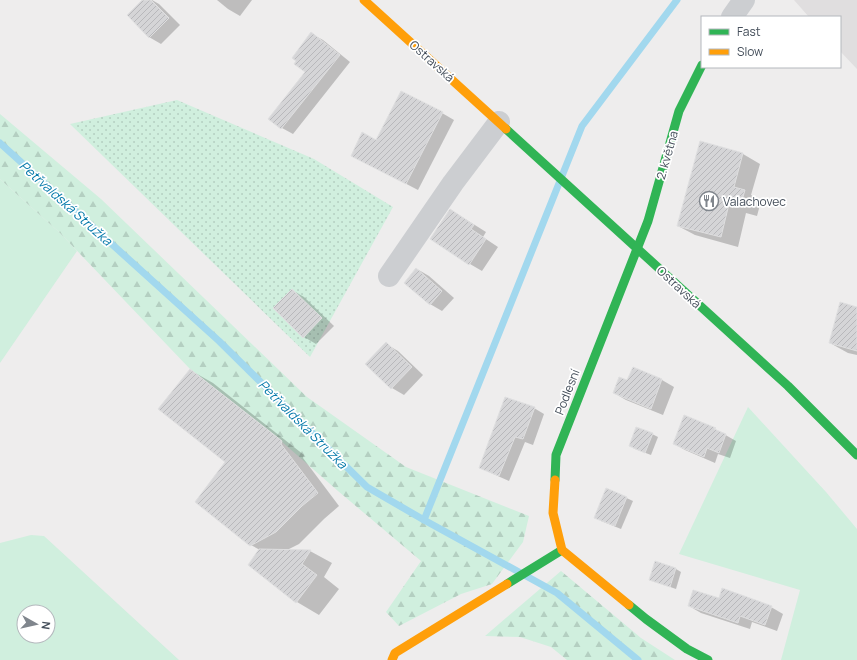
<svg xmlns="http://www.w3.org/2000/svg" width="857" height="660" viewBox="0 0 857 660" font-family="Manrope,sans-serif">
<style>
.education{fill:#e0dedf}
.grass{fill:#d0efde;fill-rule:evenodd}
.forest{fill:url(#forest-firs)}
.garden{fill:url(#garden-dots)}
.shadow{fill:#0003}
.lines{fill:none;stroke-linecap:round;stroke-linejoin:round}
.stream{stroke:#a2d8ee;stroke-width:7}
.building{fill:url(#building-hatch);stroke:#dfdfe0}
.street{stroke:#ccced1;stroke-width:22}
.fast{stroke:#30b455;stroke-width:9}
.slow{stroke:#ff9f0a;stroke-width:9}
.labels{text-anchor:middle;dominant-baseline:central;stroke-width:3.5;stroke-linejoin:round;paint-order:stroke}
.street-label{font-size:12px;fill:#444e5a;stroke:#fff}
.poi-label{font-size:12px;fill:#444e5a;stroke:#fff;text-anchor:start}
.water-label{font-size:13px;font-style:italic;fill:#067aab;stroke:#fff}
</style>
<defs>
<pattern id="forest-firs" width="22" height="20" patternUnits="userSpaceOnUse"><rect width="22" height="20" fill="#d0efde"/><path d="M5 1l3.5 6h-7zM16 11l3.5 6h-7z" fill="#b4cfc1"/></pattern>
<pattern id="garden-dots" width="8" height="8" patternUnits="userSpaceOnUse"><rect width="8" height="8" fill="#d0efde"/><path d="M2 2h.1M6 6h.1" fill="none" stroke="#b4cfc1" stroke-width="1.8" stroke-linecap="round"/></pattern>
<pattern id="building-hatch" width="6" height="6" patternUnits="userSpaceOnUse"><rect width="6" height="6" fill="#d5d5d7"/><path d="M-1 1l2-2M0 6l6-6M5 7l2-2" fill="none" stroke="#b8b8bb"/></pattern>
</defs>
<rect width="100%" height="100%" fill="#eeeded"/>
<polygon class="education" points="794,0 857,0 857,69 840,51 840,17 809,17"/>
<g class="grass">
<polygon points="0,179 60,233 77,251 0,363"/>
<polygon points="748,407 826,492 857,529 857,660 781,660 800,590 679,554"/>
<path d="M31,535L44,536L179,660H0V543ZM24,612H48V636H24Z"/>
</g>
<g class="forest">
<polygon points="0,114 101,199 307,397 406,467 529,516 523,542 492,584 461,594 399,626 386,612 421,561 338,491 281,441 190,369 60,233 0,179"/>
<polygon points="561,571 641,638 675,660 567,660 551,647 520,637 485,636"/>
</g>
<polygon class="garden" points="177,100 314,159 393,207 310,357 70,124"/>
<g class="shadow">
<polygon points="143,0 152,0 159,4 180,25 161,44 149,37"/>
<polygon points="217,0 252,0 240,16 228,9"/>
<polygon points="312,34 323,40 350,62 293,134 282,128 270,119 306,72"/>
<polygon points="442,113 454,120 418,190 364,162 377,141"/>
<polygon points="701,143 743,154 760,164 751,195 761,201 757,216 746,213 738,247 695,235 678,226"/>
<polygon points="451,210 486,232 483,237 498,247 482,271 470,264 431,239"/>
<polygon points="417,269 429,276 454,298 442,311 430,304"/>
<polygon points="292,290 304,297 334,326 316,344 304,337 274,308"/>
<polygon points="857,308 857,355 848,353 830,343"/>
<polygon points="386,344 398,351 423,375 404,395 392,388 366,364"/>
<polygon points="634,369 662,380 674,387 663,415 626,400 614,393 628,382"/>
<polygon points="190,370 213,383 304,455 303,458 339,506 324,519 299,544 287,550 310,551 332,563 324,577 339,589 319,615 297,602 249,565 260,550 251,545 227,462"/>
<polygon points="534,408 544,414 533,445 525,442 509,481 491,473 480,467"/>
<polygon points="685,416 715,429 736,441 730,458 718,454 715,463 685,450 674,444"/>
<polygon points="652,434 658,437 651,455 635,449 630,446"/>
<polygon points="607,489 633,501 621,529 601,521"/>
<polygon points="676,569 681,572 676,589 656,582 650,579"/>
<polygon points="720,599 771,607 783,614 777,631 752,622 750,629 701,613 689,606"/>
</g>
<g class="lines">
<g class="stream">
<polyline points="0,143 219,341 367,487 424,520 557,593 638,660"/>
<polyline points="424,520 582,126 677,0"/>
</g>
</g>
<g class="building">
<polygon points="142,0 151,0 169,18 149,38 127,15"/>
<polygon points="311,32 340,55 281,129 268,119 305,72 294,64 296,61 292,58"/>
<polygon points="401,91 443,112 406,184 351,156 362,132 376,140"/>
<polygon points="700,141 743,153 734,187 745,190 740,207 729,204 721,237 677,226"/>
<polygon points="450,209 474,225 471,229 486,239 469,265 430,239"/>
<polygon points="416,268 442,291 430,305 404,283"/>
<polygon points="292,289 322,318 303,338 273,308"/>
<polygon points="840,302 857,307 857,351 829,343"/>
<polygon points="386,342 412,367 391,389 365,364"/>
<polygon points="633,367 662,379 651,409 613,393 619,377 627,380"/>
<polygon points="190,369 282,441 281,444 318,493 302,506 276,532 250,546 195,502 225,462 158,409"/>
<polygon points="505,397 535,407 523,439 515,437 499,476 479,468"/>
<polygon points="684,415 716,428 714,429 726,434 719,453 707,448 704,457 673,444"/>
<polygon points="636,427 653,433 645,453 629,446"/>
<polygon points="606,488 627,497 615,526 594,518"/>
<polygon points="259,549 311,550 302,564 317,575 296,603 248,565"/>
<polygon points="655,561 676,568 670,587 649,580"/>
<polygon points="722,588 772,606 765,625 740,616 738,623 688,606 693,590 719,598"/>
</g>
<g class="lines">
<g class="street">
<polyline points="732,17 744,0"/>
<polyline points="389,276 453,183 499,122"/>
</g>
<g class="fast">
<polyline points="506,129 788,386 857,455"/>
<polyline points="555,480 556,455 648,221 679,111 702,65"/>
<polyline points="507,584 562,550"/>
<polyline points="629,605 646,619 687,649 708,660"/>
</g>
<g class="slow">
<polyline points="364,0 506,129"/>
<polyline points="555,480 553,513 562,550 629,605"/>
<polyline points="392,660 395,653 507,584"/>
</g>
</g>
<defs>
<symbol id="restaurant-ring" viewBox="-11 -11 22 22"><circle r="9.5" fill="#fff" stroke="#80868d" stroke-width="1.5"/><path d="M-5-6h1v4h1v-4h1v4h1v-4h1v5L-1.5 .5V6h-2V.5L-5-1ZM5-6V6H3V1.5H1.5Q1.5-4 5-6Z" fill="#80868d"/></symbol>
</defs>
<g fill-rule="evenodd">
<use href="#restaurant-ring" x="698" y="190" width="22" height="22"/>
</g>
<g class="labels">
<g class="street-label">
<text transform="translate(432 61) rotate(42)">Ostravská</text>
<text transform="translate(667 155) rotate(-74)">2. května</text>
<text transform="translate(679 287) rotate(43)">Ostravská</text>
<text transform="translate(567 392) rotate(-69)">Podlesní</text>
</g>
<g class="poi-label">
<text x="723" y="201">Valachovec</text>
</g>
<g class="water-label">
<text transform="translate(66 203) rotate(42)">Petřvaldská Stružka</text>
<text transform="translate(303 424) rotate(45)">Petřvaldská Stružka</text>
</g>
</g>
<rect x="701" y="16" width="140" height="52" fill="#ffffff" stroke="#b4b8bd"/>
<rect x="709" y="29" width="20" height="6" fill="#30b455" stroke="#b4b8bd"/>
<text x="737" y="36" font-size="12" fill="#444e5a">Fast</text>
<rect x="709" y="49" width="20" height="6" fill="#ff9f0a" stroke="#b4b8bd"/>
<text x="737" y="56" font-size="12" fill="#444e5a">Slow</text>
<g transform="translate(36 624) rotate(98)"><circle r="19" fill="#ffffff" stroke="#b4b8bd"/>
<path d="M0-3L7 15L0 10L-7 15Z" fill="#80868d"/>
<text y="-6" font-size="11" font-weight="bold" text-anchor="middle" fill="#444e5a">N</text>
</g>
</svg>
